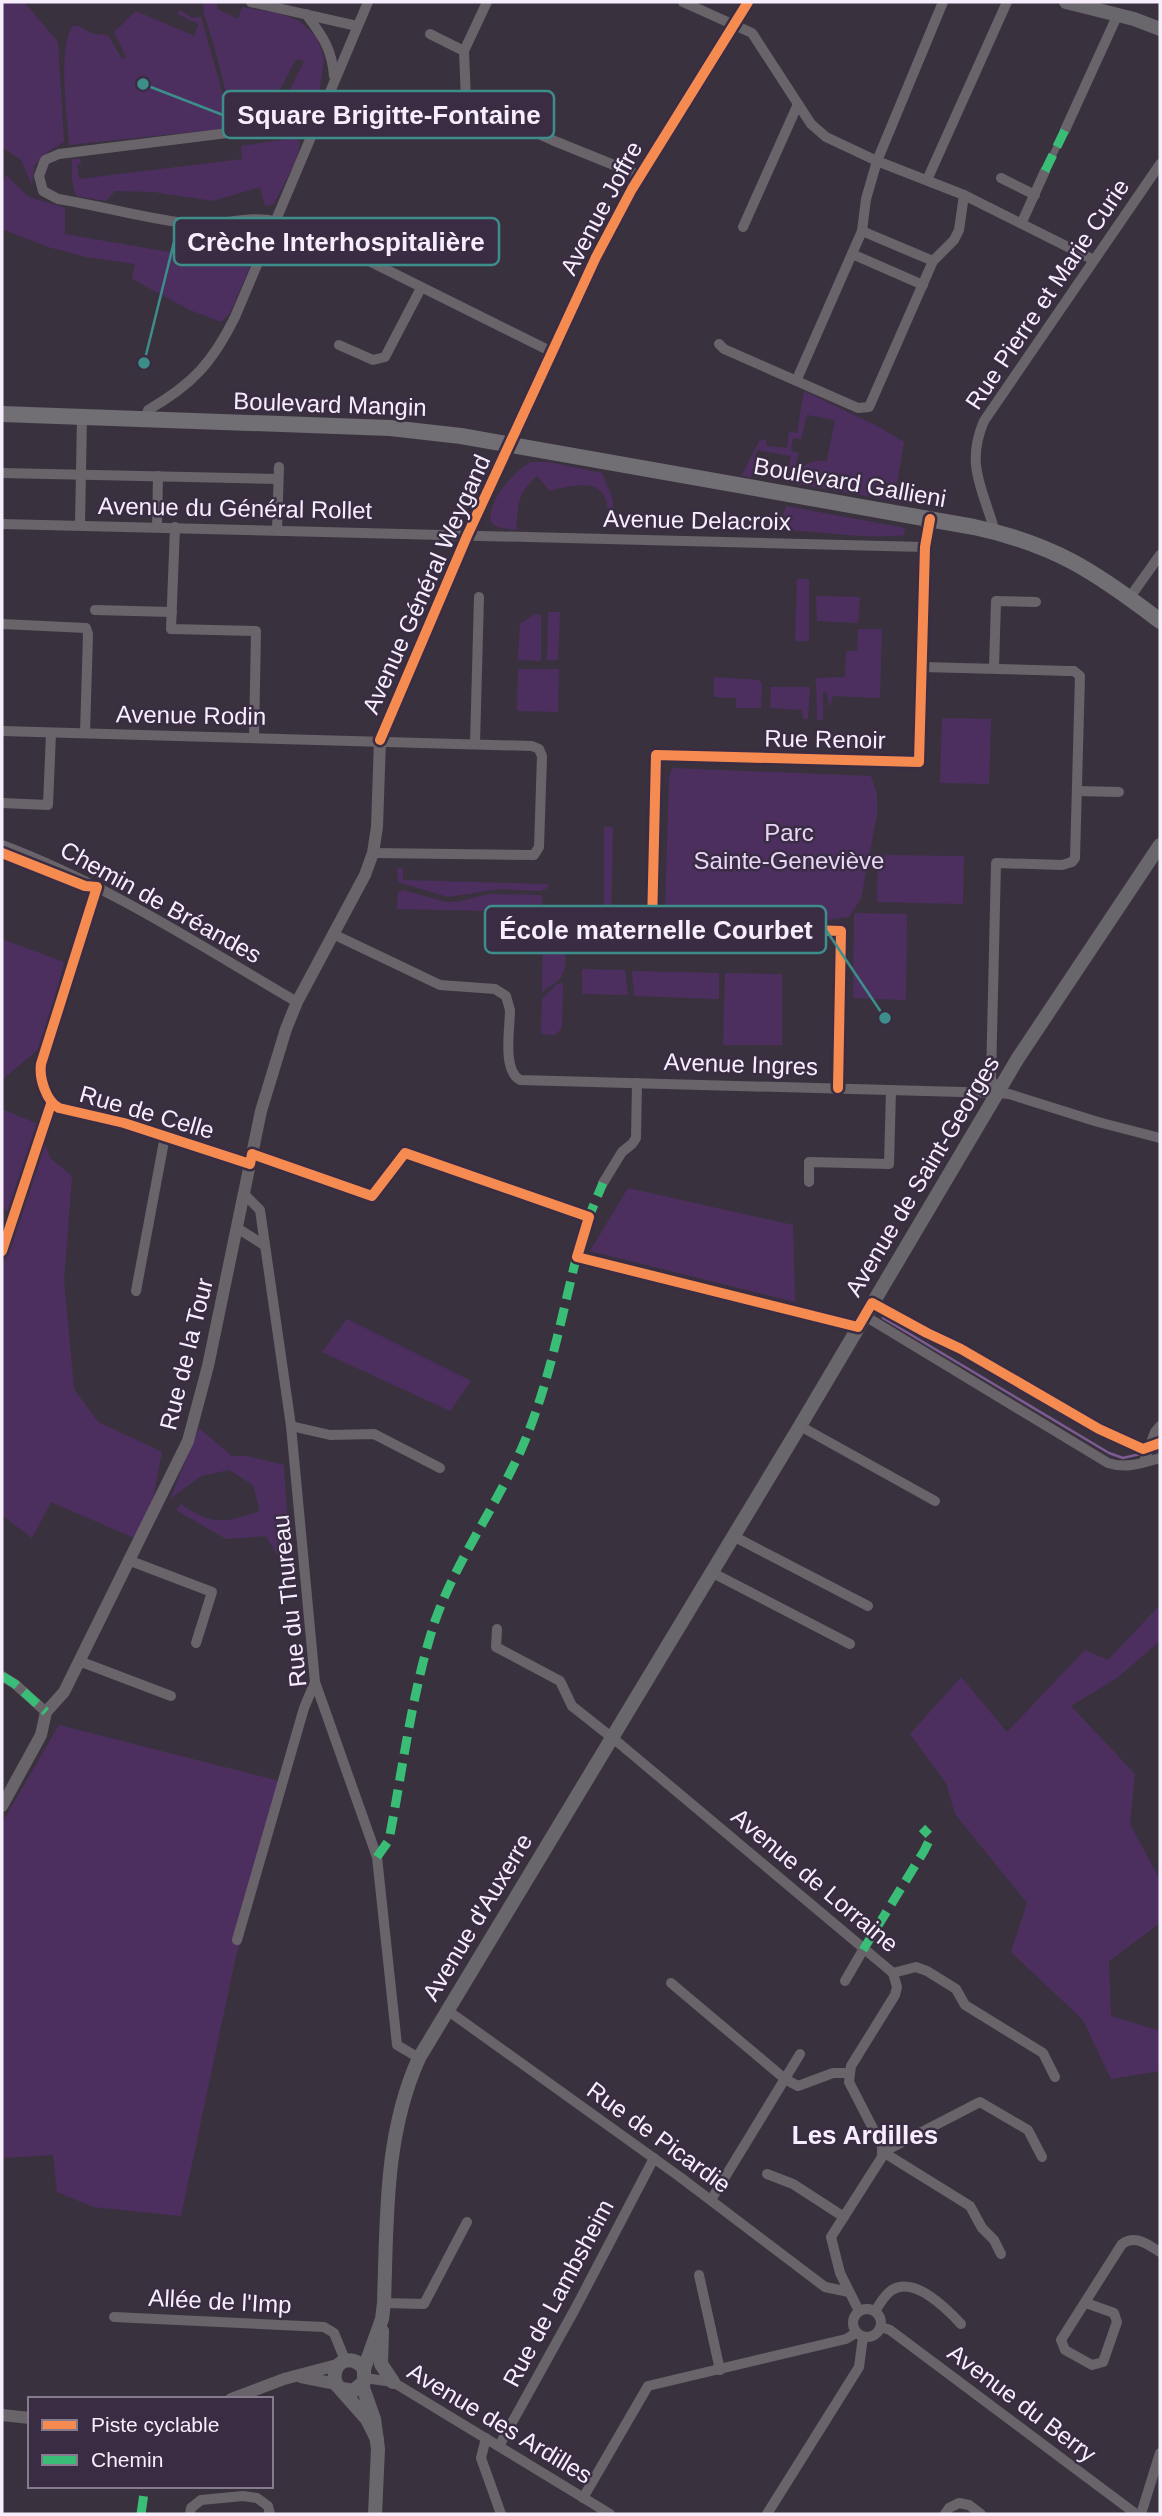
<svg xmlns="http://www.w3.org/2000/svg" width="1162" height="2516" viewBox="0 0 1162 2516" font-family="Helvetica,sans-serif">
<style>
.green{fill:#4d2f5f}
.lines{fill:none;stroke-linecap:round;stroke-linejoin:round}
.stream{stroke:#7d5b93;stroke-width:2.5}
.pedestrian{stroke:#68646a;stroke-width:7}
.minor{stroke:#68646a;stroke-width:10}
.tertiary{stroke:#68646a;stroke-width:12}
.secondary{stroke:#6a676c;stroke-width:14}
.primary{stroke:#716e74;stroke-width:16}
.quiet{stroke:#3abd76;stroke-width:9;stroke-dasharray:18 9;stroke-linecap:butt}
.cycleway-casing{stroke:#3a2d43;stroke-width:15}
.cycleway{stroke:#f68b52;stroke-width:10}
.labels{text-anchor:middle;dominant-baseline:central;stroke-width:5;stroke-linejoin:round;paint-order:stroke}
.street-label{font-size:24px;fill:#f7eefd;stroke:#3a2d43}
.park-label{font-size:24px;fill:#e9d5f8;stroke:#3a2d43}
.neighbourhood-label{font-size:26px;font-weight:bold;fill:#f7eefd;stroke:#3a2d43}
.leader{fill:none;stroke:#3d8e8b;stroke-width:2.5}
.callout-dot{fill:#3d8e8b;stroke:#3a2d43;stroke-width:2.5}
.callout{fill:#3a2d43;stroke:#3d8e8b;stroke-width:2.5}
.callout-label{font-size:26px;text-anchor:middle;font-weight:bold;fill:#f7eefd}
</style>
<rect width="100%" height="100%" fill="#39323e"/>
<g class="green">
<polygon points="2,2 24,2 58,42 64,142 49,151 34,166 32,185 21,160 2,147"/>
<path d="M202,2H217V9L238,19L242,7L277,13L299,21L317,37L324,58L320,88L308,109L291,118L287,96L304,61L296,59L280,89L232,99L233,117L279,112L280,119L233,125C225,88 217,53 205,17C203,12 205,7 202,2Z"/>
<path d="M180,10L192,18L201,17L226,106L229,128L69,145C68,118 57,47 73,26H78L94,34L108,35L122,59L126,57L114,32L136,11L194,36L199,24L177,14Z"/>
<polygon points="296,138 300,143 297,158 274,204 265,206 260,187 213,201 154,192 115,191 106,201 76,196 72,180 72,159 80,159 81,164 77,165 79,179 242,159 241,146"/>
<polygon points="6,175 29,197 65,208 65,234 226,262 227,258 231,258 233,250 227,246 231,230 255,226 261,228 263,236 230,313 221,322 190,310 132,279 135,264 86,257 48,247 2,229 2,184"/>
<path d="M804,391L877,426L904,442L894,501L798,484C800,464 809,460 827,461L835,420L807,415L801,439L793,438L791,451L799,453L791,481L785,482L791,456L757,450L751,478L742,475L759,441L766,439V446L787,448L789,432L797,433Z"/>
<path d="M531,462H548L602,473L613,500L612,523L606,527C607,520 608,511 607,504C602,476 569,486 550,491L537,476C517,494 518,503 516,530L497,527L492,523C484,504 515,470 531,462Z"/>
<path d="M786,506L905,528L904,535C862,540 818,530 776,530L777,519H782Z"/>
<polygon points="797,579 809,579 809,641 795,641"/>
<polygon points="818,596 860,597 858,623 817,621 816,597"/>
<polygon points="548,612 560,612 558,660 547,660"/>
<polygon points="535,614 541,615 541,661 518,660 520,624"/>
<polygon points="858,629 882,629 880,698 833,696 829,708 827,692 823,692 823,720 817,720 816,678 845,677 846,651 857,651"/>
<polygon points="518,669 559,669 558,712 517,711"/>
<polygon points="714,677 759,680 762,684 761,708 736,708 736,698 714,697"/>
<polygon points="771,687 810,687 808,719 803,719 802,710 770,708"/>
<polygon points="942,718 991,719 989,784 940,783"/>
<polygon points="672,768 871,776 877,795 877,814 861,898 849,917 826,920 665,913 669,778"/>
<polygon points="604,827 613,827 611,924 604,917"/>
<polygon points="878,855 964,856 963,904 877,902"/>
<polygon points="397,868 403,868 403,880 549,884 546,889 540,891 500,889 448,897 398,882"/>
<polygon points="403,890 446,902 457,902 489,894 540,895 543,898 538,912 397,909 398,892"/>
<polygon points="854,913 907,914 906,1000 853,998"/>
<path d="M552,936C566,941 569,965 561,977C557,983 547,988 542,992L543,937Z"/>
<polygon points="2,939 64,962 43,1045 2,1080"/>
<polygon points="582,969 625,970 628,995 582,994"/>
<polygon points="632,971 719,973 719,999 634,996"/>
<polygon points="725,973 782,974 782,1045 723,1045"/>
<polygon points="563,983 562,1028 555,1035 541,1034 542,999 557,984"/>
<polygon points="2,1109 38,1124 50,1158 72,1176 64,1280 74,1389 98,1422 162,1452 151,1508 134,1538 51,1502 32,1538 2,1515 2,1268 17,1226 2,1204"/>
<polygon points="628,1188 793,1225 795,1302 590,1251"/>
<polygon points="347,1319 471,1381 450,1411 322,1352"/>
<path d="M199,1428L232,1456H247L284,1465L291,1578L266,1536L226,1539L176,1510L181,1504C211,1526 226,1523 260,1511L253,1485L229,1470L201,1476L170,1499Z"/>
<polygon points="1160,1605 1160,1641 1117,1678 1071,1706 1135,1774 1130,1824 1160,1880 1160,1923 1109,1961 1111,2016 1160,2031 1160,2071 1111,2079 1083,2020 1011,1952 1027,1903 955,1814 946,1783 910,1734 961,1677 1007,1732 1085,1650 1108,1660"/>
<polygon points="59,1725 287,1783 235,1960 181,2216 93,2207 57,2192 53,2155 2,2158 2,1823"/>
</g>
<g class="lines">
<g class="stream">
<polyline points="882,1313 883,1318 1109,1453 1123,1458 1140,1454"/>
<polyline points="1158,1449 1160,1449"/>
</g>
<polyline class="pedestrian" points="1045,171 1065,130"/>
<g class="minor">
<polyline points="251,2 357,26"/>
<polyline points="487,2 464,51 466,101 552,140 641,176"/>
<polyline points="683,2 752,33 811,124 826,137 877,161 964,195 1094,260"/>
<path d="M306,14C322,35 332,49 334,76"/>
<polyline points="430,34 464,51"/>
<polyline points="1065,130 1118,14"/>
<polyline points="1001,178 1035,195"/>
<polyline points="927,180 1007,2"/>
<path d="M275,221C249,215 221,226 194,224C149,220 103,206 58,199L43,191L39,176L45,160L59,154L317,122"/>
<polyline points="1022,222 1045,171"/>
<polyline points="743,227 798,104"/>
<polyline points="862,231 933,261"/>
<polyline points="852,254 923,285"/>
<polyline points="259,259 282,261 320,249 338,249 367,260 552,352"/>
<polyline points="719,344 724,349 858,408 869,407 933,261 954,240 959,230 964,195"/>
<polyline points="339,345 373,360 385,357 421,288"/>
<polyline points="797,379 862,231 866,199 877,161 943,2"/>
<path d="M146,419L148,410C193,384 212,363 235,317L368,2"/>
<polyline points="2,473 278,479"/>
<polyline points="2,524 925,547"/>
<polyline points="80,525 82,417"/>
<polyline points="157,527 158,476"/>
<polyline points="175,527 171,629 256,631 254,737"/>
<polyline points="277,530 279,467"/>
<path d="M995,532C983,489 965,465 984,421L1160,164"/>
<polyline points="1130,597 1160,555"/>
<polyline points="95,610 172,612"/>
<polyline points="2,624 86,628 88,634 85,733"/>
<polyline points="922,667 1069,671 1074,671 1080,676 1075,858 1072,862 1062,865 996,863 991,1079 998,1093"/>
<polyline points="994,668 996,601 1036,602"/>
<polyline points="2,731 532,746 539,749 542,756 539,847 534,855 373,853"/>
<polyline points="475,744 479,597"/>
<polyline points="1077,791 1119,792"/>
<polyline points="2,803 48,805 51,733"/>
<path d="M2,845C106,884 201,946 297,1002"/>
<polyline points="97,887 41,1064 40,1071 51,1104 59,1108 124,1123 250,1164"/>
<path d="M333,934L440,985L495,989L506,996L510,1010C510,1029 502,1070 520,1080L998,1093L1009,1094L1098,1122L1160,1138"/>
<polyline points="838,1088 841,931 652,925 656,755 919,762 925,547 930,519"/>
<polyline points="809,1182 809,1162 889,1164 891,1090"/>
<polyline points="603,1183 622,1152 632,1144 636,1138 637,1083"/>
<polyline points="244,1194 260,1210 291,1426 315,1682 377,1857 397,2045 419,2058"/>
<polyline points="237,1228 264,1245"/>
<polyline points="136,1291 165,1136"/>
<path d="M865,1316L1108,1463C1126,1469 1142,1463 1160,1458"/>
<polyline points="291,1426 330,1435 374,1434 440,1468"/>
<polyline points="800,1426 935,1501"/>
<polyline points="1144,1462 1155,1432 1160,1426"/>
<polyline points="733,1536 868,1606"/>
<polyline points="128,1560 212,1592 196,1643"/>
<polyline points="711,1572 850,1644"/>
<polyline points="497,1629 496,1647 560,1681 572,1706 620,1744 893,1973 897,1987 895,1995 851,2066 849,2082 882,2146 882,2157 831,2237 840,2273 859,2311"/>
<polyline points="79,1661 171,1696"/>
<polyline points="2,1676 15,1684 46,1712"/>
<polyline points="237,1940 304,1708 315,1682"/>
<polyline points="893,1973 916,1967 927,1971 956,1989 965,2005 1043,2053 1055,2077"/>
<polyline points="845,1981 863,1950"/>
<polyline points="671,1983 785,2079 798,2086 833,2073 848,2073"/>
<polyline points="447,2010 680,2177 825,2287 849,2292"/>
<polyline points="883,2152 980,2102 1028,2130 1042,2157"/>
<polyline points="883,2152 970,2206 982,2228 994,2240 1001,2254"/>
<polyline points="767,2174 793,2184 844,2217"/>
<polyline points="711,2200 800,2054"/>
<polyline points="699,2275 720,2370"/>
<polyline points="384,2303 424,2304 467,2222"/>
<path d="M1086,2303L1114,2313L1117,2322L1103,2362L1092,2365L1065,2350L1061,2340L1122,2244C1136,2234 1148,2245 1160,2252"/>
<circle cx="867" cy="2323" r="14"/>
<path d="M875,2311C880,2304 884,2295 892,2290C915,2276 947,2309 961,2324"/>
<polyline points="114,2317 324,2327 334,2333 345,2360"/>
<polyline points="881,2327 890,2330 1136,2514"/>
<polyline points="365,2378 393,2382 610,2514"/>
<polyline points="486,2438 481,2458 501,2514"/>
<polyline points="499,2446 575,2309 654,2158"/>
<polyline points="583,2498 648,2386 846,2339 856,2333"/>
<polyline points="190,2514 191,2508 201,2500 243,2496 257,2498 268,2506 270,2514"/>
<polyline points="767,2514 859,2367 863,2337"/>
<polyline points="945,2514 949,2508 959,2503 969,2505 981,2514"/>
<polyline points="1141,2514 1160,2453"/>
</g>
<g class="tertiary">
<polyline points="2,1806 41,1735 46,1712 64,1692 188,1441 208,1366 261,1111 286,1029 297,1002 365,875 373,853 377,827 380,740 467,536 596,257 632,189 748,2"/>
<polyline points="301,2377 336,2384"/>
<polyline points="231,2399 284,2379 337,2365"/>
<polyline points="2,2415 30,2418"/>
</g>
<g class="secondary">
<polyline points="1066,2 1134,19 1160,29"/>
<polyline points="382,2331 381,2364 393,2382"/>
<path d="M364,2369L382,2319L384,2303C387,2220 384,2135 419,2058L800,1426L1018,1058L1160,845"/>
<polyline points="362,2385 374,2419 378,2449 375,2514"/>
<path d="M342,2389L353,2391L364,2382V2369C351,2351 329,2363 336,2384L367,2419L377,2439"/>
</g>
<path class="primary" d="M2,414L390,428L461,436L974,527C1054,544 1096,572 1160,621"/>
<g class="quiet">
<polyline points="1045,171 1065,130"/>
<polyline points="587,1221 603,1183"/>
<polyline points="2,1676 15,1684 46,1712"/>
<path d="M377,1857L389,1840C403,1767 412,1691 435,1621C456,1561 495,1508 521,1450C549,1386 561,1318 578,1251"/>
<polyline points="863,1950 924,1851 931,1837 922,1828"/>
<polyline points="141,2514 145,2486"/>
</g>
<defs>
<g id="cycleway">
<polyline points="380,740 467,536 596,257 632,189 748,2"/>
<path d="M2,853L85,886L97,887L41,1064C39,1078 46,1101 59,1108L124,1123L250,1164L252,1154L372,1196L405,1153L589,1217L577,1257L858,1327L872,1303L927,1333L961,1349L1099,1429L1143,1449L1160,1443"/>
<polyline points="838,1088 841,931 652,925 656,755 919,762 925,547 930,519"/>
<polyline points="2,1251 51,1104"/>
</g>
</defs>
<use href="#cycleway" class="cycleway-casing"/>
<use href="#cycleway" class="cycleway"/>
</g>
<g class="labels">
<g class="street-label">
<text transform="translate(601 208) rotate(-62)">Avenue Joffre</text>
<text transform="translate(1047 294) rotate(-56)">Rue Pierre et Marie Curie</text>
<text transform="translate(330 404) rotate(2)">Boulevard Mangin</text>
<text transform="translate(850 482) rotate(10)">Boulevard Gallieni</text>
<text transform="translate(235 508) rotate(1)">Avenue du Général Rollet</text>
<text transform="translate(697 520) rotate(1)">Avenue Delacroix</text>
<text transform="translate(426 584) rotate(-66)">Avenue Général Weygand</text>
<text transform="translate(191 715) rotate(1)">Avenue Rodin</text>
<text transform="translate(825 739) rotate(1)">Rue Renoir</text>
<text transform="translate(161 902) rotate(29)">Chemin de Bréandes</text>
<text transform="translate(741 1064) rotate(2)">Avenue Ingres</text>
<text transform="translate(147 1112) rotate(16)">Rue de Celle</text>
<text transform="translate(922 1176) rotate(-59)">Avenue de Saint-Georges</text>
<text transform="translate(186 1354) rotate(-76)">Rue de la Tour</text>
<text transform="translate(289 1601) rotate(-96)">Rue du Thureau</text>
<text transform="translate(815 1880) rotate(40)">Avenue de Lorraine</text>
<text transform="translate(477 1917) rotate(-59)">Avenue d'Auxerre</text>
<text transform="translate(659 2137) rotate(36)">Rue de Picardie</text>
<text transform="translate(558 2293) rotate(-62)">Rue de Lambsheim</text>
<text transform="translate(220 2301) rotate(3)">Allée de l'Imp</text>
<text transform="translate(1022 2403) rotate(37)">Avenue du Berry</text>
<text transform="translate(500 2423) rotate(31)">Avenue des Ardilles</text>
</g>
<g class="park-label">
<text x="789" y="832">Parc<tspan x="789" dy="28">Sainte-Geneviève</tspan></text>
</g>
<g class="neighbourhood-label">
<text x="865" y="2135">Les Ardilles</text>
</g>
</g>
<path class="leader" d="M143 84L223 115M144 363L174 242M885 1018L826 930"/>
<g class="callout-dot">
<circle cx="143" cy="84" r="7"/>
<circle cx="144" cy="363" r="7"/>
<circle cx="885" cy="1018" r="7"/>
</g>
<g class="callout">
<rect x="223" y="91" width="331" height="47" rx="7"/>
<rect x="174" y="218" width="325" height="47" rx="7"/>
<rect x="485" y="906" width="341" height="47" rx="7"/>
</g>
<g class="callout-label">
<text x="389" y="124">Square Brigitte-Fontaine</text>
<text x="336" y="251">Crèche Interhospitalière</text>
<text x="656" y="939">École maternelle Courbet</text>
</g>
<rect width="1162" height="2516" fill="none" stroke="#f7eefd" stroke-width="7"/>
<rect x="28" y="2397" width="245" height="91" fill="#3a2d43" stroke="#867a8d" stroke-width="2"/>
<rect x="42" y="2420" width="35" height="10" fill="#f68b52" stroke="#867a8d" stroke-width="2"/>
<text x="91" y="2432" font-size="21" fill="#f7eefd">Piste cyclable</text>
<rect x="42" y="2455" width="35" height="10" fill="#3abd76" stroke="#867a8d" stroke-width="2"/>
<text x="91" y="2467" font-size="21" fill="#f7eefd">Chemin</text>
</svg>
